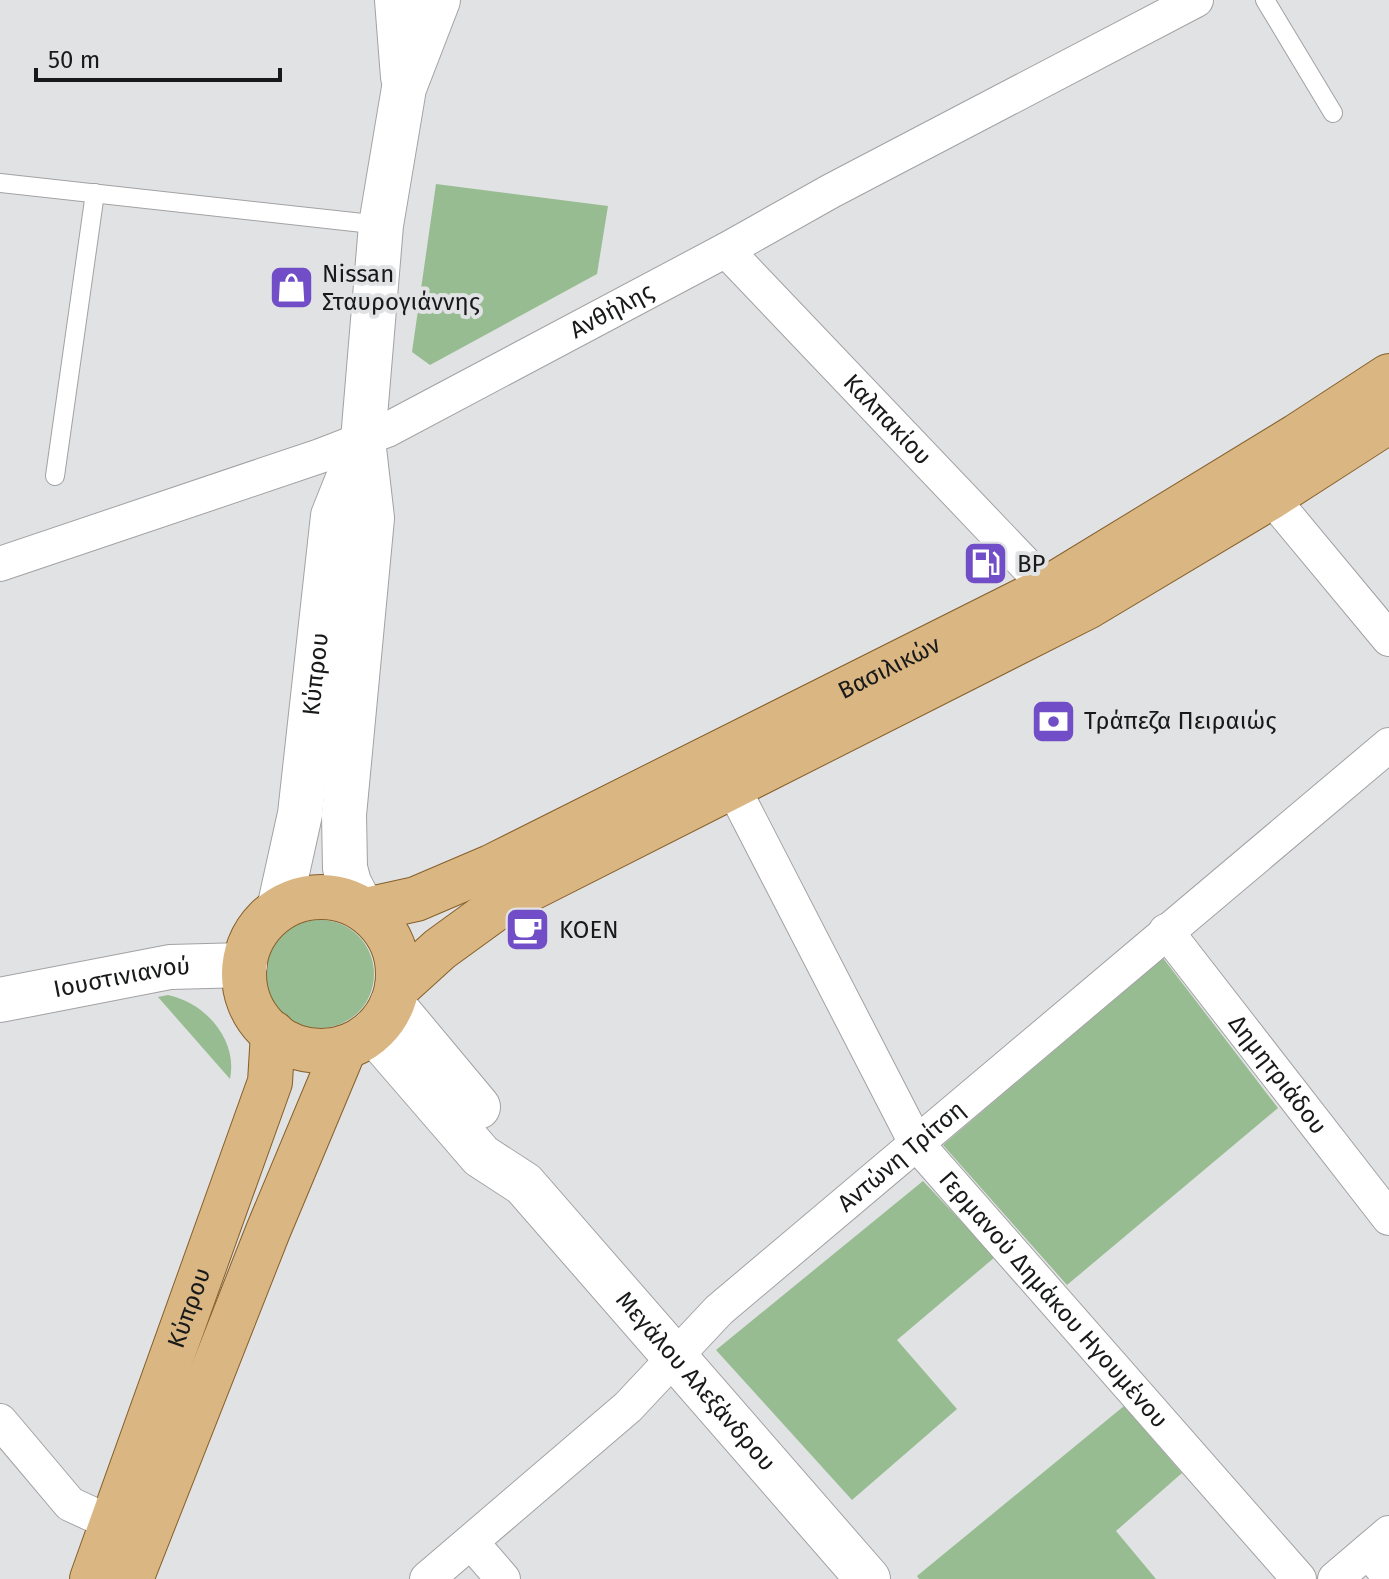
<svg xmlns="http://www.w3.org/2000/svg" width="1389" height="1579" viewBox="0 0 1389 1579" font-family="'Fira Sans',sans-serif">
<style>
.green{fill:#98bc91}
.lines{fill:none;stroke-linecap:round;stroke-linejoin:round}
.service-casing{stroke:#a2a2a4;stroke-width:20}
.minor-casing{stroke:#a2a2a4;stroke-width:36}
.tertiary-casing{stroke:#a2a2a4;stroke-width:46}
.secondary-casing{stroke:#a2a2a4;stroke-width:46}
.primary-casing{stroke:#865f29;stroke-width:46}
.service{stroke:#fff;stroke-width:18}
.minor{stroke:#fff;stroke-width:34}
.tertiary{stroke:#fff;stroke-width:44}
.secondary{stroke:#fff;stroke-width:44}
.primary{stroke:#dab683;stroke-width:44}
.labels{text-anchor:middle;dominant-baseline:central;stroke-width:8;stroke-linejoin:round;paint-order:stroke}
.poi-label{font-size:24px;fill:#181919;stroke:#e1e2e4;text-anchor:start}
.street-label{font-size:24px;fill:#181919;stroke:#e1e2e4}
</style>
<rect width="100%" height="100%" fill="#e1e2e4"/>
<g class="green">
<polygon points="436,184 608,206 597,274 430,365 412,352"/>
<circle cx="320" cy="974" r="54"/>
<polygon points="1163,958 1278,1108 1067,1285 943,1145"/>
<path d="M168,995C206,1003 238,1040 230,1079L158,997Z"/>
<polygon points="923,1181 995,1257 897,1340 957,1409 852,1500 716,1350"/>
<polygon points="1124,1406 1182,1473 1116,1531 1156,1579 919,1579 917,1576"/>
</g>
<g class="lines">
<defs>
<g id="service">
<polyline points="1265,0 1333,113"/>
<polyline points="0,183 381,225"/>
<polyline points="55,476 95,193"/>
</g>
<g id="minor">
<path id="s1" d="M726,250L1048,588"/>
<polyline points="1271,497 1389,639"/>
<path id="s2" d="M0,564L320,456L387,430L726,250L831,191L1196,0"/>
<path id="s3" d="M732,786L916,1143L1299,1579"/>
<path id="s4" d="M1166,931L1389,1218"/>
<polyline points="0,1421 70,1504 111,1523"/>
<polyline points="471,1542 503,1579"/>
<polyline points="1368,1551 1389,1576"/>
<path id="s5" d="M427,1579L628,1407L719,1310L1389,745"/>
<polyline points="1335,1579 1389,1533"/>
</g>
<g id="tertiary">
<path id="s6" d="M0,1000L170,967L245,965"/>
<polyline points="392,1004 478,1107"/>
<path id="s7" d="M373,1031L481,1156L524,1184L868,1579"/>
</g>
<g id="secondary">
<polyline points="397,0 403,77"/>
<polyline points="362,908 349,883 345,868 344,815 372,518 363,440 381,225 404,88 438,0"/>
<path id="s8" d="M279,909L300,814L333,516L361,446"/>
</g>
<g id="primary">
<circle cx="321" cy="974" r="77"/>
<path id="s9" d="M366,910L416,899L491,867L1048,588L1297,436L1389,376"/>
<polyline points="397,988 440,949 506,901 1087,607 1271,497 1389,421"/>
<path id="s10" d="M92,1579L270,1082L273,1033"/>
<polyline points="131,1579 268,1231 345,1047"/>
</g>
</defs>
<use href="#service" class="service-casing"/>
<use href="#minor" class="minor-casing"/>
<use href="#tertiary" class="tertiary-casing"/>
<use href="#secondary" class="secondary-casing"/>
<use href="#primary" class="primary-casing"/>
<use href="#service" class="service"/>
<use href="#minor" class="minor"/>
<use href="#tertiary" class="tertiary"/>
<use href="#secondary" class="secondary"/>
<use href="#primary" class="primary"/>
</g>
<defs>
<symbol id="shop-square" viewBox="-11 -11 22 22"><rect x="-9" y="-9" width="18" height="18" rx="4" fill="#714ec7" stroke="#e1e2e4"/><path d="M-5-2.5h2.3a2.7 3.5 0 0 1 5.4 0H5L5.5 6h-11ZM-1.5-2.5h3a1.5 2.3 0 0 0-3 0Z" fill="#fff"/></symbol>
<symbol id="fuel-square" viewBox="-11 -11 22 22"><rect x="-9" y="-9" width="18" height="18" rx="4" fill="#714ec7" stroke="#e1e2e4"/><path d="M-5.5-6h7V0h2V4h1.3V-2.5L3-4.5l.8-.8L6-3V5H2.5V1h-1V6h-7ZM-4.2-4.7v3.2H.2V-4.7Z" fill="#fff"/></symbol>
<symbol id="bank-square" viewBox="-11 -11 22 22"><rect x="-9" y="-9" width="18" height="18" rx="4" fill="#714ec7" stroke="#e1e2e4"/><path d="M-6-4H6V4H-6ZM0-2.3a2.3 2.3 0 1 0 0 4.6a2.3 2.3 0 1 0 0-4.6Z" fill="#fff"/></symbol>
<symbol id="cafe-square" viewBox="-11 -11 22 22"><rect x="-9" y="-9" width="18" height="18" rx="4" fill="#714ec7" stroke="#e1e2e4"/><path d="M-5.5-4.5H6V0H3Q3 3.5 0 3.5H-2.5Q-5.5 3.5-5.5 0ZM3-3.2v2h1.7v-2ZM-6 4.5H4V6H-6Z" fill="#fff"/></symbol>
</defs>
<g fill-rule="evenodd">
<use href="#shop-square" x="266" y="262" width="51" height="51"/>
<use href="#fuel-square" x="960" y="538" width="51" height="51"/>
<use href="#bank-square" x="1028" y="696" width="51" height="51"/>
<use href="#cafe-square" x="502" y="904" width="51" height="51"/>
</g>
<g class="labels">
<g class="poi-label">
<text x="322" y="274">Nissan<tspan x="322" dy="28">Σταυρογιάννης</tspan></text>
<text x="1017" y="564">BP</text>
<text x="1084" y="721">Τράπεζα Πειραιώς</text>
<text x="559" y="930">KOEN</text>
</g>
<g class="street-label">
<text stroke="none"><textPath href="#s2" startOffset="664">Ανθήλης</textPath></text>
<text stroke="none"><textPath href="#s1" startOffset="234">Καλπακίου</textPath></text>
<text stroke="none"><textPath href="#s9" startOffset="578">Βασιλικών</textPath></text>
<text stroke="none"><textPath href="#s8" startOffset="238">Κύπρου</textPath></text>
<text stroke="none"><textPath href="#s6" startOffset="124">Ιουστινιανού</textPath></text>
<text stroke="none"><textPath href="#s4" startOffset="182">Δημητριάδου</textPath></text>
<text stroke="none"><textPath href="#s5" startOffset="636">Αντώνη Τρίτση</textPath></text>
<text stroke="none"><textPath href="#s3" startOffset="610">Γερμανού Δημάκου Ηγουμένου</textPath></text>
<text stroke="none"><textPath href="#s10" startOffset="288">Κύπρου</textPath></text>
<text stroke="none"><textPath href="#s7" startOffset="478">Μεγάλου Αλεξάνδρου</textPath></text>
</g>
</g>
<path d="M36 68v12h244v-12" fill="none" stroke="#181919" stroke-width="4"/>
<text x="48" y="68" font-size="24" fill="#181919" stroke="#e1e2e4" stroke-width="6" paint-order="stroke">50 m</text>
</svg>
